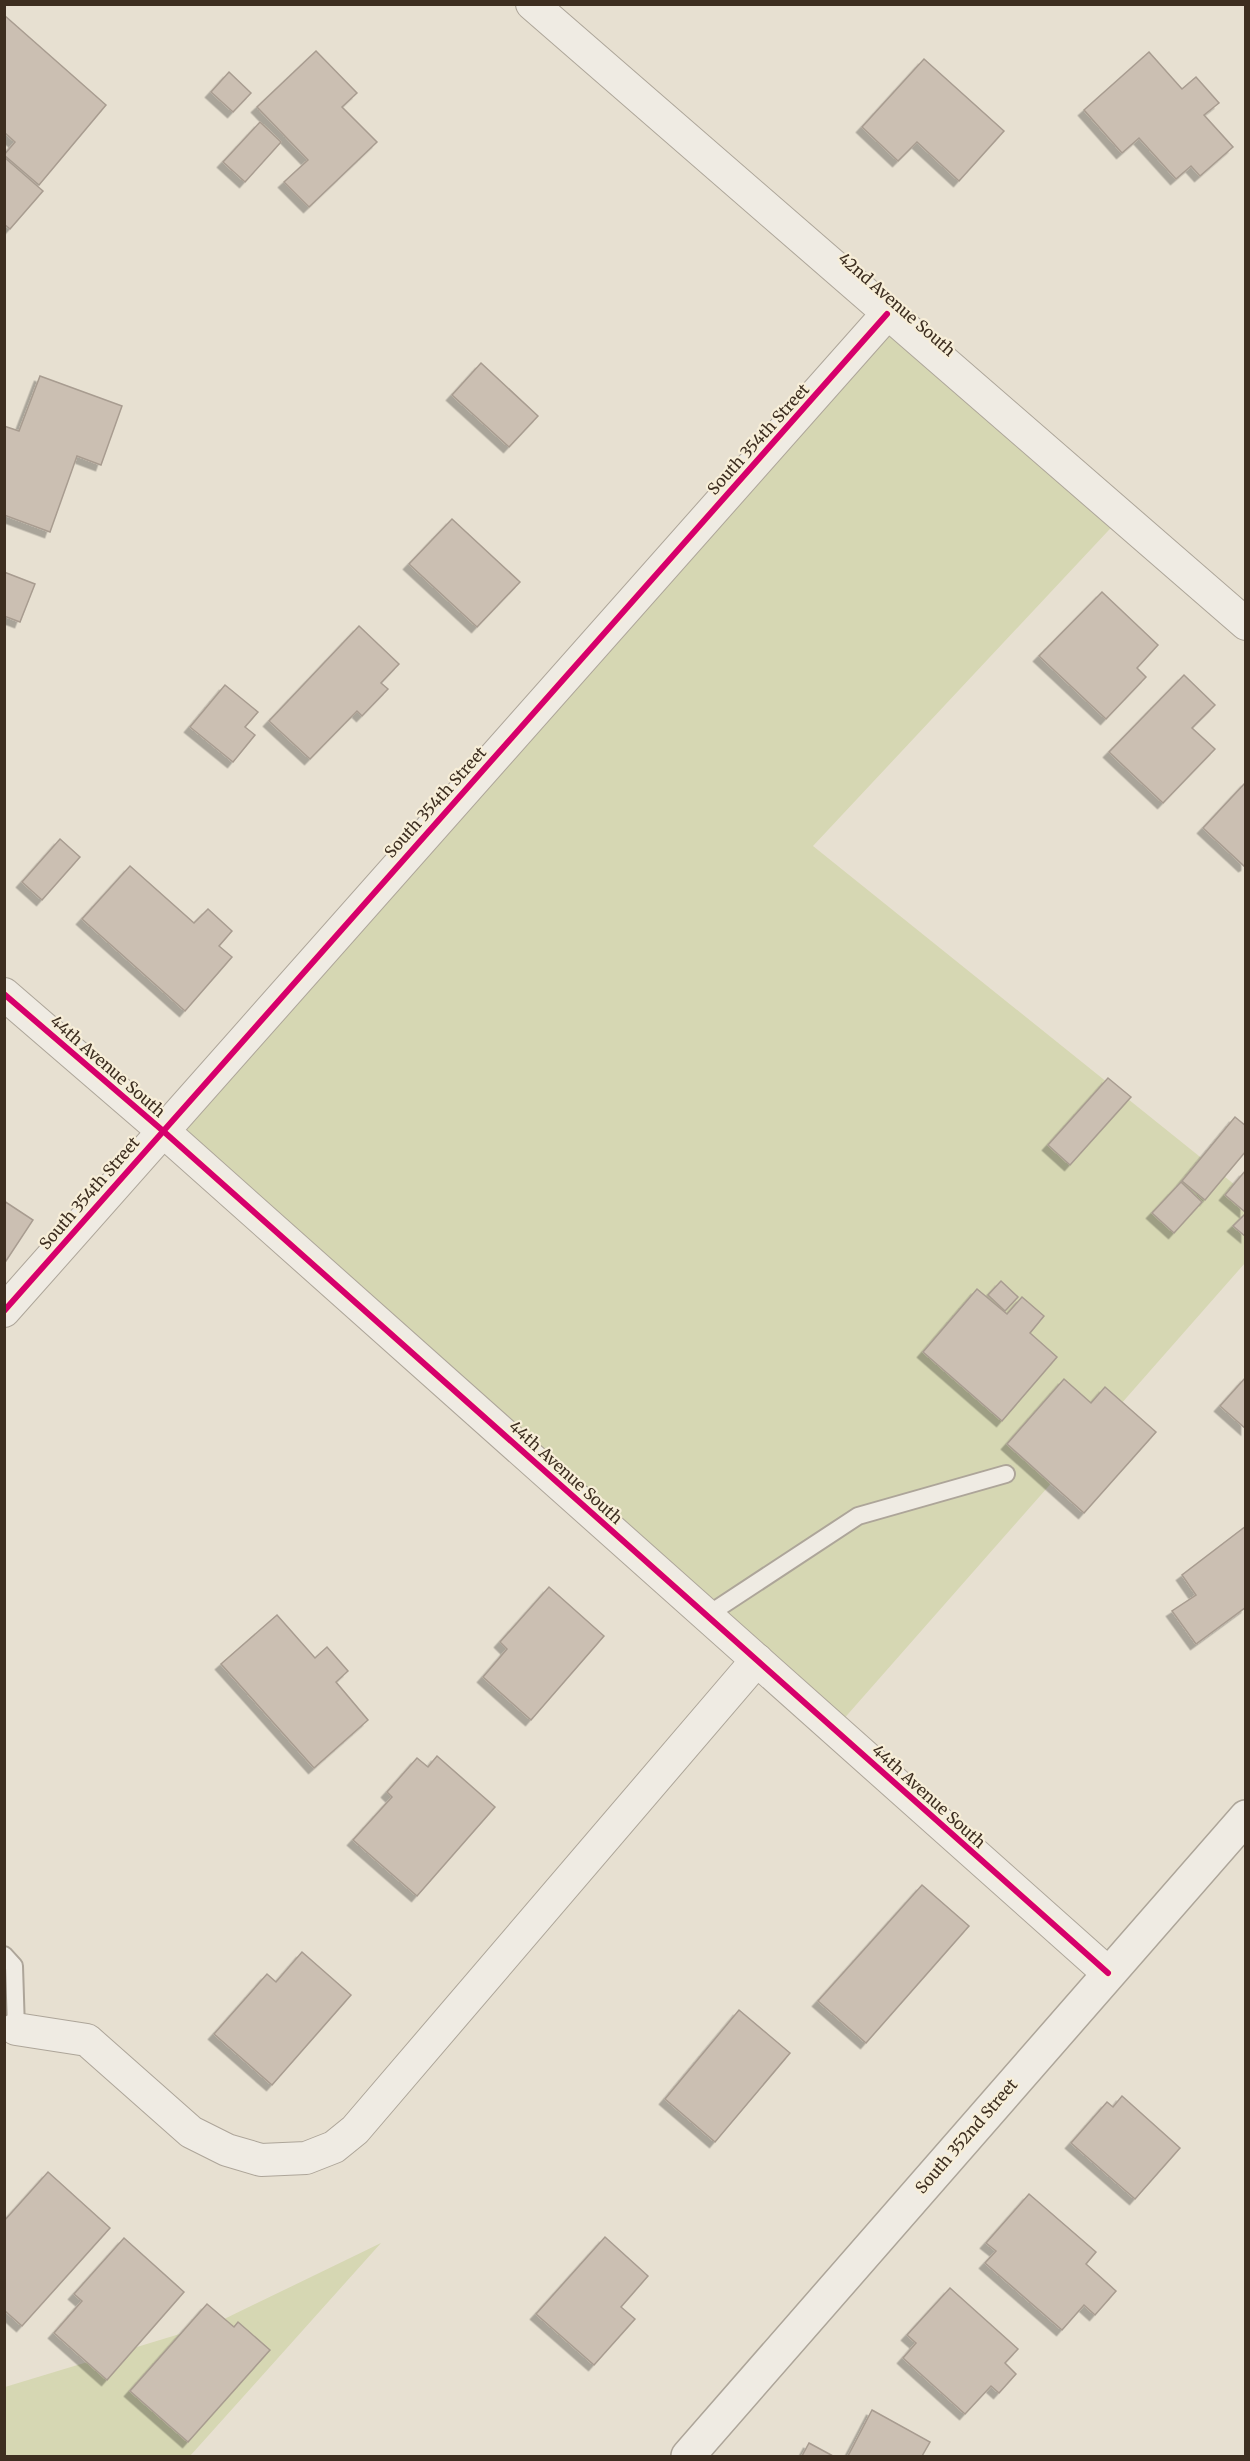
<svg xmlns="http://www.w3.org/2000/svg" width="1250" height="2461" viewBox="0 0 1250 2461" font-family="Merriweather,serif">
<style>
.green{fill:#d6d7b3}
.building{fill:#cbbfb2;stroke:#a89c90;stroke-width:1.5;filter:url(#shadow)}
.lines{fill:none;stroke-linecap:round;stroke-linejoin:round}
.service-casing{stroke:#ada599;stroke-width:20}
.minor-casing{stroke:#ada599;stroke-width:34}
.tertiary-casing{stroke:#ada599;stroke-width:36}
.service{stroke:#efebe3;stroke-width:16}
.minor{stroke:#efebe3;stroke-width:32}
.tertiary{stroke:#efebe3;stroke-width:33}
.cycleway-casing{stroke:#f7eed8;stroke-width:10}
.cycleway{stroke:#d6006c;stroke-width:6}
.labels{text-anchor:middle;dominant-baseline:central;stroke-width:4.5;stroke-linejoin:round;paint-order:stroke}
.street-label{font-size:16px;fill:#3d2e20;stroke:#f7eed8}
</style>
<defs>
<filter id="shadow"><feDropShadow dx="-5.5" dy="5.5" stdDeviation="0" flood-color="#0004"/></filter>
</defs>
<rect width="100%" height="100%" fill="#e7e0d1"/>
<g class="green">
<polygon points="887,314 1122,516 813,846 1245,1193 1245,1263 834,1730 162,1130"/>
<polygon points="381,2243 190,2456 5,2456 5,2387 216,2323"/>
</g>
<g class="building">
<polygon points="4,15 106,105 39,185 4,155 15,142 4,132"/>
<polygon points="316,51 357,93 342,107 377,142 309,207 284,182 308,160 257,107"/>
<polygon points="1149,52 1182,89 1196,77 1219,103 1204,115 1233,147 1200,176 1191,166 1176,179 1139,138 1122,153 1084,110"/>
<polygon points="924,59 1004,131 959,181 917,142 898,161 862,127"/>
<polygon points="229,72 251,93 233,112 211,92"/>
<polygon points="260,122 281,142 245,182 223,162"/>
<polygon points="4,157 43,191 10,229 4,224"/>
<polygon points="481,363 538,416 509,447 452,395"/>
<polygon points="40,376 122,406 101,465 77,456 50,532 4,515 4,426 19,431"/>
<polygon points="452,519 520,582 477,627 409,564"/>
<polygon points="4,572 35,584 20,622 4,616"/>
<polygon points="1102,592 1158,645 1137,668 1146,677 1106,719 1039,656"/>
<polygon points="359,626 399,664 381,683 388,689 362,716 357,711 310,759 269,721"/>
<polygon points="1184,675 1215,705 1192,728 1215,749 1163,803 1109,752"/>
<polygon points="225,685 258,712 245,727 255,735 233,762 190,727"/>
<polygon points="1246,782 1246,865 1244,866 1203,828"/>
<polygon points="60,839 80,857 42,900 22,882"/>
<polygon points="130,866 194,923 208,909 232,931 219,946 232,957 185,1011 82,919"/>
<polygon points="1108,1078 1131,1097 1070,1165 1048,1145"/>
<polygon points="1235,1117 1246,1126 1246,1151 1205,1200 1182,1181"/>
<polygon points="1245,1171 1246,1172 1245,1212 1225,1195"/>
<polygon points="1181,1182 1202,1202 1174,1233 1152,1213"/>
<polygon points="4,1201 33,1220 4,1264"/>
<polygon points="1246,1213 1246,1237 1233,1226"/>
<polygon points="1001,1281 1018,1297 1005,1311 988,1295"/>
<polygon points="977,1289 1007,1314 1022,1297 1044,1316 1030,1333 1057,1357 1002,1421 923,1352"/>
<polygon points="1246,1377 1246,1429 1220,1406"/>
<polygon points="1064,1379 1091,1403 1105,1387 1156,1432 1084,1513 1007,1444"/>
<polygon points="1246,1526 1246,1607 1196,1644 1172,1611 1196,1595 1182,1575"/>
<polygon points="549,1587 604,1636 531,1720 483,1677 507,1649 500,1642"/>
<polygon points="277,1615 315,1658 327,1647 348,1671 336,1682 368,1720 314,1768 221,1664"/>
<polygon points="437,1756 495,1807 417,1896 353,1840 392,1797 387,1792 417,1758 428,1767"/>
<polygon points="922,1885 969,1926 866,2043 818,2001"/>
<polygon points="302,1952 351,1995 272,2085 214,2034 267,1974 276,1982"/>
<polygon points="739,2010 790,2053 715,2142 665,2099"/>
<polygon points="1122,2096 1180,2148 1135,2199 1071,2143 1107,2102 1113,2107"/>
<polygon points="48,2172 110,2228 22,2326 4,2310 4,2221"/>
<polygon points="1029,2194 1096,2252 1086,2264 1116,2291 1095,2315 1084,2305 1062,2330 985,2263 996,2251 986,2243"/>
<polygon points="605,2237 648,2276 621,2307 635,2319 594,2365 536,2314"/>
<polygon points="124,2238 184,2292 107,2380 54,2333 82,2301 74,2294"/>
<polygon points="950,2288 1018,2349 1005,2363 1016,2374 999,2393 991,2386 965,2414 903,2358 916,2343 907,2335"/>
<polygon points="207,2304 234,2327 238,2322 270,2350 188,2442 130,2391"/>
<polygon points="872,2410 930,2442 922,2456 848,2456"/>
<polygon points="809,2443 833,2456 802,2456"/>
</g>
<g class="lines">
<defs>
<g id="service">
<polyline points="706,1616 858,1516 1006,1474"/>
<polyline points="4,1955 14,1966 16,2029"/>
</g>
<g id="minor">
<polyline points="532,4 1246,624"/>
<polyline points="4,994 162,1130 1108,1973"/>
<polyline points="4,1311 887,314"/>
<polyline points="16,2029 87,2040 191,2132 227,2150 261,2160 306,2158 334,2147 355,2130 757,1660"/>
</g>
<polyline id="tertiary" points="688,2456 1246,1817"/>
</defs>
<use href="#service" class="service-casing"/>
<use href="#minor" class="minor-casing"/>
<use href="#tertiary" class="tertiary-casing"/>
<use href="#service" class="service"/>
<use href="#minor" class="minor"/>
<use href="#tertiary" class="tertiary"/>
<defs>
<g id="cycleway">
<polyline points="4,994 162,1130 1108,1973"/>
<polyline points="4,1311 887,314"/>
</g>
</defs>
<use href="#cycleway" class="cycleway-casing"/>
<use href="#cycleway" class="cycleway"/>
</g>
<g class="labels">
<g class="street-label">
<text transform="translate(897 304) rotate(41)">42nd Avenue South</text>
<text transform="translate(758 439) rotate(-48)">South 354th Street</text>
<text transform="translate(435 802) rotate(-48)">South 354th Street</text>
<text transform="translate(108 1066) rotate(41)">44th Avenue South</text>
<text transform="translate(89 1193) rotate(-49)">South 354th Street</text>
<text transform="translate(566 1472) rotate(42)">44th Avenue South</text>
<text transform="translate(929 1796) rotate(42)">44th Avenue South</text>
<text transform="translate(966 2136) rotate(-49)">South 352nd Street</text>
</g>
</g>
<rect width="1250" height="2461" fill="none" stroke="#3d2e20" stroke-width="12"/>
</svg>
